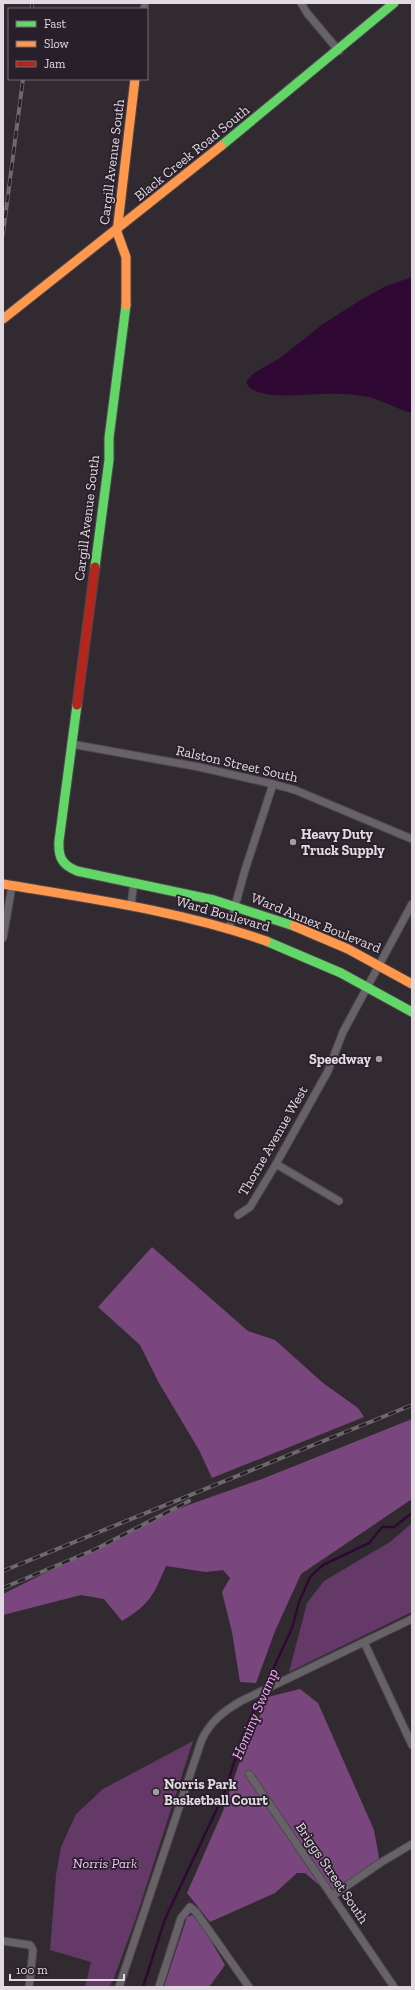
<svg xmlns="http://www.w3.org/2000/svg" width="415" height="1990" viewBox="0 0 415 1990" font-family="'Zilla Slab',serif">
<style>
.green{fill:#643867}
.forest{fill:#7a467e}
.water{fill:#300834}
.lines{fill:none;stroke-linecap:round;stroke-linejoin:round}
.stream{stroke:#300834;stroke-width:2.5}
.street-casing{stroke:#4d474d;stroke-width:9}
.fast-casing{stroke:#4d474d;stroke-width:11}
.slow-casing{stroke:#4d474d;stroke-width:11}
.jam-casing{stroke:#4d474d;stroke-width:11}
.street{stroke:#676267;stroke-width:7}
.fast{stroke:#63d668;stroke-width:9}
.slow{stroke:#ff974d;stroke-width:9}
.jam{stroke:#b3261e;stroke-width:9}
.rail-casing{stroke:#6d696d;stroke-width:4}
.rail{stroke:#291f2a;stroke-width:2.5;stroke-dasharray:8;stroke-linecap:butt}
.poi-dot{fill:#a39da3;stroke:#291f2a;stroke-width:1.5}
.labels{text-anchor:middle;dominant-baseline:central;stroke-width:3.5;stroke-linejoin:round;paint-order:stroke}
.street-label{font-size:14px;fill:#e1dae1;stroke:#291f2a}
.poi-label{font-size:14px;font-weight:bold;fill:#e1dae1;stroke:#291f2a;text-anchor:start}
.park-label{font-size:14px;font-style:italic;fill:#f4c2f8;stroke:#291f2a}
.water-label{font-size:15px;font-style:italic;fill:#f8a5fe;stroke:#291f2a}
</style>
<rect width="100%" height="100%" fill="#312b31"/>
<g class="green">
<polygon points="412,1523 412,1612 289,1672 307,1603 324,1581 390,1542"/>
<polygon points="193,1741 136,1918 114,1978 109,1987 85,1987 91,1962 50,1950 56,1875 61,1847 76,1814 103,1789"/>
</g>
<g class="forest">
<polygon points="152,1247 248,1331 275,1340 323,1383 358,1408 364,1417 212,1478 199,1450 159,1383 140,1345 98,1307"/>
<path d="M412,1419V1499L301,1574L275,1631L256,1683L240,1682L232,1632L222,1592L230,1578L223,1570L206,1572L166,1566C153,1596 150,1604 122,1621L104,1599L81,1595L3,1615V1594L163,1514L262,1479Z"/>
<polygon points="300,1689 318,1703 374,1830 380,1863 332,1896 305,1873 297,1873 275,1893 210,1922 187,1893 223,1811 240,1761 268,1697"/>
<polygon points="192,1915 200,1922 225,1965 209,1987 164,1987 187,1917"/>
</g>
<path class="water" d="M412,277V413C397,409 384,401 369,397C355,394 338,393 324,394C307,394 253,402 246,382L254,373L280,358L323,324L359,301L386,286Z"/>
<g class="lines">
<g class="stream">
<polyline points="264,1689 292,1628 299,1602 310,1577 323,1565 369,1543 382,1527 394,1527 412,1513"/>
<polyline points="143,1987 165,1919 223,1796 245,1730 262,1693"/>
</g>
<defs>
<g id="street">
<polyline points="301,3 307,13 339,51"/>
<polyline points="144,9 145,3"/>
<polyline points="71,744 199,767 273,784 295,790 412,839"/>
<polyline points="131,905 134,882"/>
<polyline points="229,928 245,870 273,784"/>
<polyline points="3,938 12,886"/>
<polyline points="276,1164 339,1201"/>
<polyline points="238,1215 250,1207 276,1164 328,1071 343,1032 412,904"/>
<polyline points="364,1642 412,1745"/>
<polyline points="249,1774 394,1987"/>
<polyline points="332,1896 380,1863 412,1844"/>
<polyline points="3,1941 30,1945 33,1950 29,1987"/>
<path d="M119,1987L202,1739C211,1721 224,1711 241,1701L412,1619"/>
<polyline points="159,1987 181,1918 190,1907 196,1912 249,1987"/>
</g>
<g id="fast">
<polyline points="221,146 394,3"/>
<polyline points="95,567 109,460 109,438 126,305"/>
<path d="M77,705L59,841C58,857 62,865 77,871L214,900L294,926"/>
<polyline points="266,941 341,973 412,1012"/>
</g>
<g id="slow">
<polyline points="126,305 126,257 117,232 135,79"/>
<polyline points="3,319 221,146"/>
<path d="M3,884C92,899 181,911 266,941"/>
<polyline points="294,926 348,949 412,984"/>
</g>
<polyline id="jam" points="77,705 95,567"/>
</defs>
<use href="#street" class="street-casing"/>
<use href="#fast" class="fast-casing"/>
<use href="#slow" class="slow-casing"/>
<use href="#jam" class="jam-casing"/>
<use href="#street" class="street"/>
<use href="#fast" class="fast"/>
<use href="#slow" class="slow"/>
<use href="#jam" class="jam"/>
<defs>
<g id="rail">
<polyline points="32,9 32,3"/>
<polyline points="3,234 23,79"/>
<polyline points="3,1571 412,1405"/>
<polyline points="3,1588 94,1550 189,1501"/>
</g>
</defs>
<use href="#rail" class="rail-casing"/>
<use href="#rail" class="rail"/>
</g>
<g class="poi-dot">
<circle cx="293" cy="842" r="4"/>
<circle cx="379" cy="1059" r="4"/>
<circle cx="156" cy="1792" r="4"/>
</g>
<g class="labels">
<g class="street-label">
<text transform="translate(192 153) rotate(-39)">Black Creek Road South</text>
<text transform="translate(112 162) rotate(-83)">Cargill Avenue South</text>
<text transform="translate(87 518) rotate(-83)">Cargill Avenue South</text>
<text transform="translate(237 764) rotate(13)">Ralston Street South</text>
<text transform="translate(223 914) rotate(16)">Ward Boulevard</text>
<text transform="translate(316 923) rotate(22)">Ward Annex Boulevard</text>
<text transform="translate(273 1141) rotate(-60)">Thorne Avenue West</text>
<text transform="translate(332 1873) rotate(56)">Briggs Street South</text>
</g>
<g class="poi-label">
<text x="301" y="834">Heavy Duty<tspan x="301" dy="16">Truck Supply</tspan></text>
<text x="371" y="1059" text-anchor="end">Speedway</text>
<text x="164" y="1784">Norris Park<tspan x="164" dy="16">Basketball Court</tspan></text>
</g>
<g class="park-label">
<text x="105" y="1863">Norris Park</text>
</g>
<g class="water-label">
<text transform="translate(255 1714) rotate(-67)">Hominy Swamp</text>
</g>
</g>
<rect width="415" height="1990" fill="none" stroke="#e1dae1" stroke-width="8"/>
<rect x="8" y="8" width="140" height="72" fill="#291f2a" stroke="#736a73"/>
<rect x="16" y="21" width="20" height="6" fill="#63d668" stroke="#736a73"/>
<text x="44" y="28" font-size="12" fill="#e1dae1">Fast</text>
<rect x="16" y="41" width="20" height="6" fill="#ff974d" stroke="#736a73"/>
<text x="44" y="48" font-size="12" fill="#e1dae1">Slow</text>
<rect x="16" y="61" width="20" height="6" fill="#b3261e" stroke="#736a73"/>
<text x="44" y="68" font-size="12" fill="#e1dae1">Jam</text>
<path d="M10 1974v6h114v-6" fill="none" stroke="#e1dae1" stroke-width="2"/>
<text x="16" y="1974" font-size="12" fill="#e1dae1" stroke="#291f2a" stroke-width="3" paint-order="stroke">100 m</text>
</svg>
